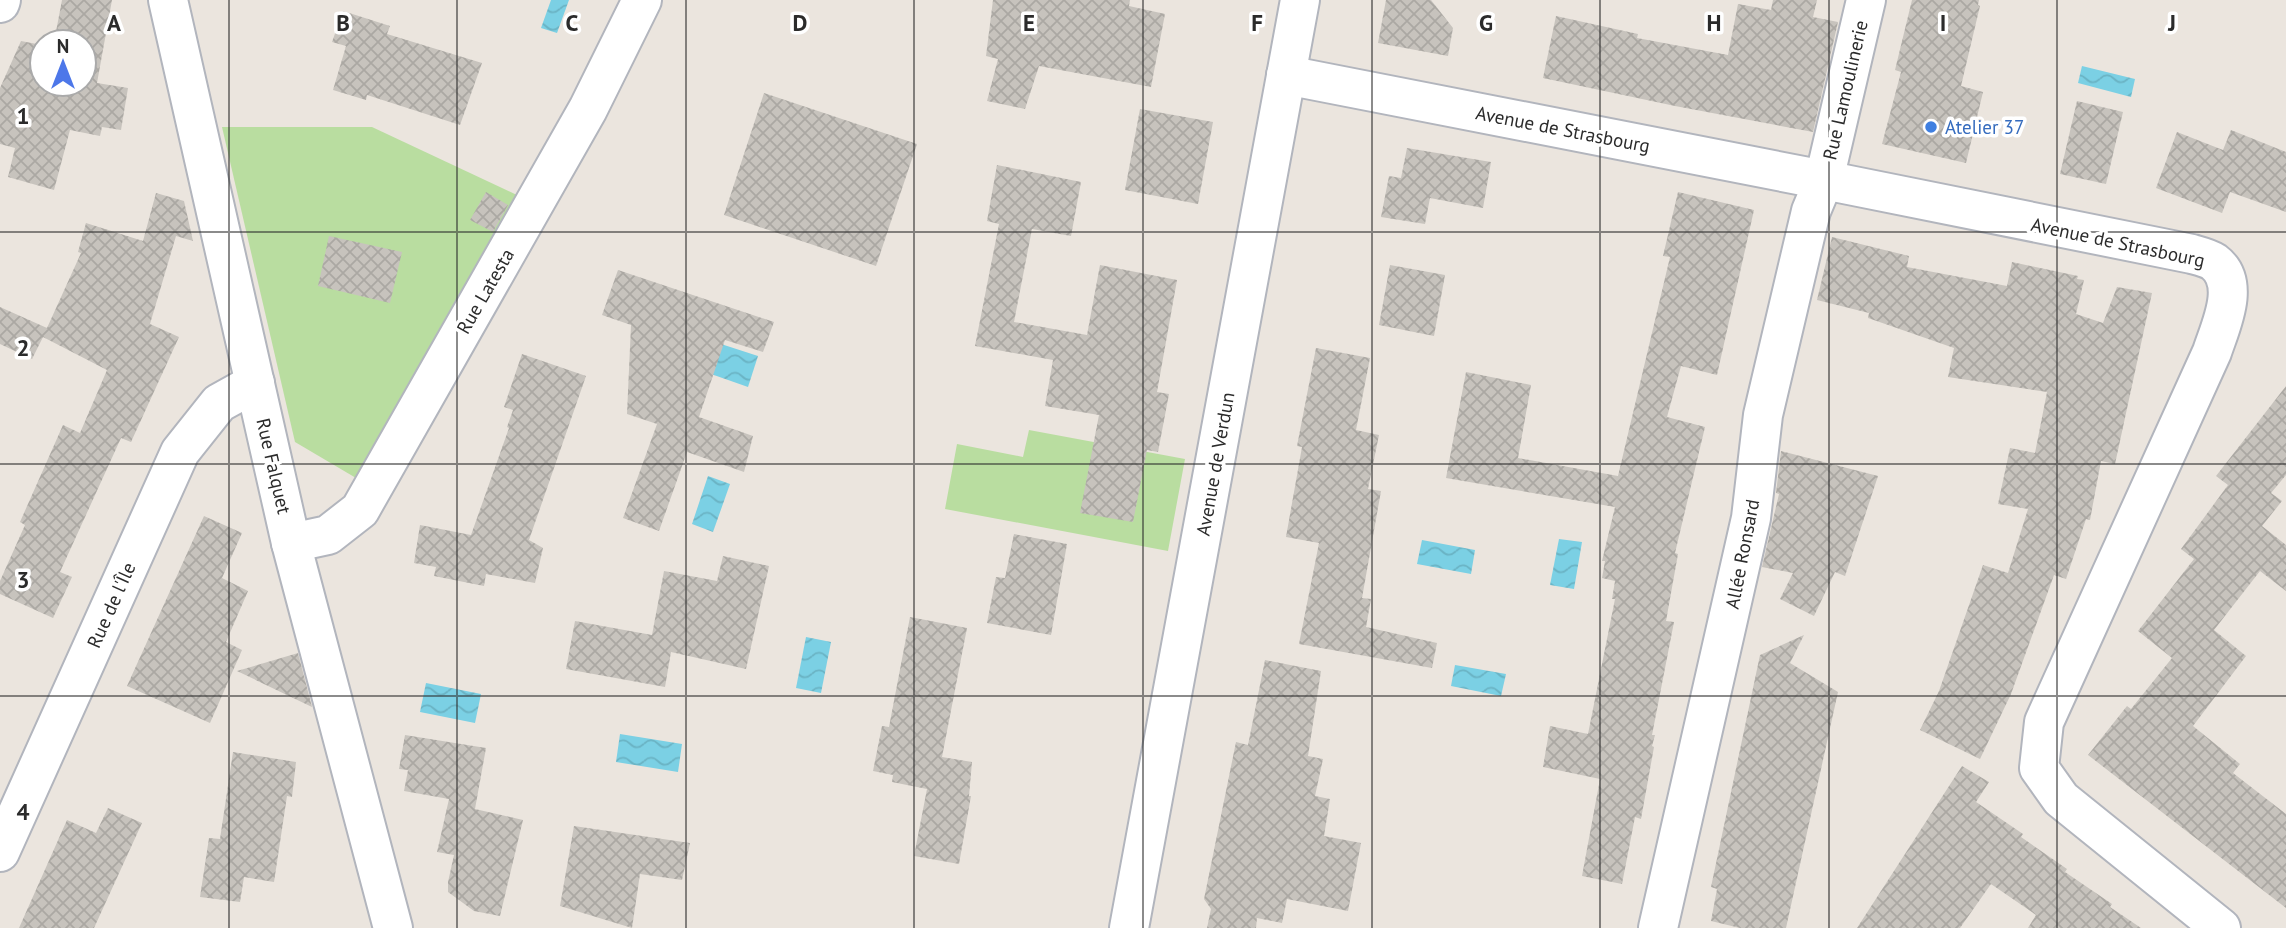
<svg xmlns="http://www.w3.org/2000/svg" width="2286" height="928" viewBox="0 0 2286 928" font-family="'PT Sans',sans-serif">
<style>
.park{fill:#b9dda0}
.water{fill:url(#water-waves)}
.building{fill:url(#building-cross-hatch)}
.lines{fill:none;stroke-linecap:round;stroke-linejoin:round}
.minor-casing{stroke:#b2b5bd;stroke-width:42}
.tertiary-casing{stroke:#b2b5bd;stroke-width:42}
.minor{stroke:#fff;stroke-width:38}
.tertiary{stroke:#fff;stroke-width:38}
.grid{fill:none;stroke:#2b2b2b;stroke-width:2;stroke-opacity:0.55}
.shop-dot{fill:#3f7fe0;stroke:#fff;stroke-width:2.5}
.labels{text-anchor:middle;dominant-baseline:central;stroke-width:7;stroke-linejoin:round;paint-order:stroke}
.street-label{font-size:19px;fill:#2b2b2b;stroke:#fff}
.shop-label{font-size:19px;fill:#366cbe;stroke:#fff;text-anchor:start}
.grid-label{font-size:23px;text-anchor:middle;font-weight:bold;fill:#2b2b2b;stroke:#fff;stroke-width:7;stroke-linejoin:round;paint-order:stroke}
</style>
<defs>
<pattern id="water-waves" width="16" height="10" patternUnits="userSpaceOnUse" patternTransform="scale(1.75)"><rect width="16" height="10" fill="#7bd0e4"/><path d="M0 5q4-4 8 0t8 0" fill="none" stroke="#6ab3c4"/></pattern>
<pattern id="building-cross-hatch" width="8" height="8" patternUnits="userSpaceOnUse" patternTransform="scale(1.75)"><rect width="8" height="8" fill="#c7c3bd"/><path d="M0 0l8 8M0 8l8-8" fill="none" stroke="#aba8a3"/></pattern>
</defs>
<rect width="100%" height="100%" fill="#ebe5de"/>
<g class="park">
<polygon points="222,127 372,127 519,196 356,478 295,442"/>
<polygon points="1029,430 1185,459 1168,551 945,509 957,444 1023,457"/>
</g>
<g class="water">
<polygon points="551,0 569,0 557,33 541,28"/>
<polygon points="2082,66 2135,79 2131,97 2078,83"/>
<polygon points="721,344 758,356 748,387 711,374"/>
<polygon points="708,476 730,484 713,532 692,524"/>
<polygon points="1559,539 1582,542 1574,589 1550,585"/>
<polygon points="1422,540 1475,550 1471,574 1417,564"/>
<polygon points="806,637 831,642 821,693 796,688"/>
<polygon points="1455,665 1506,674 1501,696 1451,686"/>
<polygon points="426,683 481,694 475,723 420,712"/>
<polygon points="620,734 682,744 678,772 616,762"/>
</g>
<g class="building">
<polygon points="62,0 112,0 97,83 128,88 121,130 102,127 100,136 70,130 54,190 8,177 15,148 0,144 0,88 21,41 42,45 42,84 84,84 84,42 54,42"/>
<polygon points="993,0 1130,0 1129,6 1165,14 1151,87 1039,66 1025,109 987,101 998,59 986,56"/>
<polygon points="1386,0 1431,0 1453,28 1448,56 1378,43"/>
<polygon points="1773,0 1817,0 1813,17 1838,22 1813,132 1675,106 1543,78 1556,16 1638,34 1637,38 1728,55 1738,4 1771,10"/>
<polygon points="1912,0 1979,0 1978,5 1980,6 1961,86 1983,92 1966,163 1882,144 1901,72 1895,70"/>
<polygon points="343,11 390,26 387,34 482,63 460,125 367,95 366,100 333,90 346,46 332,42"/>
<polygon points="764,93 917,144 876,266 724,215"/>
<polygon points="2077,101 2123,112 2106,184 2060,174"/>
<polygon points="1140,109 1213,122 1198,204 1125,190"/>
<polygon points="2231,130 2286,152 2286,212 2230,192 2222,213 2156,188 2177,132 2223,150"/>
<polygon points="1407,148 1491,162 1483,208 1430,198 1425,224 1381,217 1389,176 1401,178"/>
<polygon points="997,165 1081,182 1071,236 1032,229 1014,322 1087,335 1100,265 1177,280 1157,392 1169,394 1158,452 1147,450 1133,522 1080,513 1099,415 1045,406 1053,360 975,346 999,224 987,221"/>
<polygon points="486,192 508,205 493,232 470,220"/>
<polygon points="1678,192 1754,210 1717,375 1681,366 1667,417 1705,427 1675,553 1678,554 1666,621 1674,622 1652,735 1655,735 1652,746 1654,747 1641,819 1635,817 1622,884 1582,876 1600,779 1543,767 1550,726 1588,734 1615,599 1612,599 1615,581 1602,578 1605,561 1602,561 1615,507 1446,478 1466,372 1531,385 1518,458 1618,476 1670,257 1663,256"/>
<polygon points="156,193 184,201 193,241 176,236 150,324 179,337 131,442 121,438 60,572 72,577 53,618 0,594 0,581 25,525 20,522 63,425 80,433 107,370 43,337 32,359 0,344 0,307 47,328 81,253 78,252 86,223 143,241"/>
<polygon points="329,236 402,252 390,303 318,286"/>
<polygon points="1832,237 1909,256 1907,267 2007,286 2012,262 2078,276 2077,279 2084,280 2076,314 2103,323 2117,287 2152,293 2115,464 2101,461 2090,520 2086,519 2066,579 2054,575 2011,694 1980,759 1920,730 1939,691 1983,565 2008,573 2028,509 1998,504 2010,448 2035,453 2047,392 1948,377 1954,348 1868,318 1869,313 1817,300"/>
<polygon points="1390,265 1445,275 1434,336 1379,325"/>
<polygon points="618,270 774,322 763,352 725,340 699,417 753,436 744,472 687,452 659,531 623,518 657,424 627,414 631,325 602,315"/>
<polygon points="1316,348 1370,358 1356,430 1379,435 1368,489 1381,491 1362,598 1371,599 1366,627 1437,643 1432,668 1299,644 1319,543 1286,537 1302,447 1297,446"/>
<polygon points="522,354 586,376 529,540 543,548 535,583 486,574 484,586 434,576 436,567 414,563 420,525 471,535 509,428 507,427 513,410 504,407"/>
<polygon points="2286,386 2286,475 2271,493 2282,501 2262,526 2286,545 2286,591 2260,571 2214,630 2246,656 2193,726 2240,764 2233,773 2286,814 2286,908 2088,755 2127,706 2131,709 2172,658 2138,631 2194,559 2181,549 2228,485 2216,476"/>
<polygon points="1781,451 1878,476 1845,576 1835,572 1814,616 1780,599 1793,573 1762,567 1779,494 1776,493"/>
<polygon points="204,516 242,533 222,578 248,591 226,642 242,650 210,723 127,686"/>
<polygon points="1014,534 1067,544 1051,635 987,623 996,577 1005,578"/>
<polygon points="723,556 769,566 746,669 671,652 665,687 566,669 575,621 652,635 664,571 717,581"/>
<polygon points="910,617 967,628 942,757 972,762 969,796 971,796 959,864 914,856 927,789 892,782 893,775 873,771 882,726 889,727"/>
<polygon points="1804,635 1790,663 1838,692 1786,928 1740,928 1711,921 1717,889 1711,887 1760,655"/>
<polygon points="298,653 312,707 237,671"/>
<polygon points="1265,660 1321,671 1308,756 1323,759 1315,796 1330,799 1324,836 1361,843 1348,911 1287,899 1282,923 1257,918 1256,928 1207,928 1211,909 1204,899 1236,742 1248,745"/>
<polygon points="405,735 486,748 475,809 523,820 500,916 474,911 448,892 448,882 454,855 437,852 449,799 404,791 408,770 399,769"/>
<polygon points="233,752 296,762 292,797 287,796 274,882 244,877 240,902 200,897 209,838 220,839"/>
<polygon points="1962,766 1989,782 1976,802 2023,834 2021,837 2067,869 2065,872 2112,904 2110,907 2141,928 2028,928 2036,915 1991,884 1960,928 1857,928"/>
<polygon points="108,808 142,823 94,928 19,928 67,820 96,833"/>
<polygon points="574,826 690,843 682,880 640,874 632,928 560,906"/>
</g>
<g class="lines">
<defs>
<g id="minor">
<polyline points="168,0 291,543 393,928"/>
<polyline points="0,3 1,0"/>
<path d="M1286,75L1824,180L2192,254C2199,256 2208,258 2214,262C2242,283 2220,327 2212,352L2044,722L2039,768L2061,799L2221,928"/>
<polyline points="291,543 328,535 360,510 588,109 642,0"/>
<polyline points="0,852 180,452 219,403 255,383"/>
<polyline points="1658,928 1751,518 1763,415 1811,211 1824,180 1866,0"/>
</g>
<polyline id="tertiary" points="1129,928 1300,0"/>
</defs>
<use href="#minor" class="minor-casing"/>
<use href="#tertiary" class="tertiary-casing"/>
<use href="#minor" class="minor"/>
<use href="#tertiary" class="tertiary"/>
</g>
<path class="grid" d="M229,0V928M457,0V928M686,0V928M914,0V928M1143,0V928M1372,0V928M1600,0V928M1829,0V928M2057,0V928M0,232H2286M0,464H2286M0,696H2286"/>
<circle class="shop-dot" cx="1931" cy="127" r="7"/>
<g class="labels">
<g class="street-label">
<text transform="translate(1845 90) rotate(-77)">Rue Lamoulinerie</text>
<text transform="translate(1563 129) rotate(11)">Avenue de Strasbourg</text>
<text transform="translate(2118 242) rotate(12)">Avenue de Strasbourg</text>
<text transform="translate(485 291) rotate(-60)">Rue Latesta</text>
<text transform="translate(1215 464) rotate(-80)">Avenue de Verdun</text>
<text transform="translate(274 466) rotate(77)">Rue Falquet</text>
<text transform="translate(1742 554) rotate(-79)">Allée Ronsard</text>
<text transform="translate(111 605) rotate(-66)">Rue de l'Île</text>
</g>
<g class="shop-label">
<text x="1945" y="127">Atelier 37</text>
</g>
</g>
<g class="grid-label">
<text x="114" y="31">A</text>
<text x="343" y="31">B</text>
<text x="572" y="31">C</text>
<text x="800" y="31">D</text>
<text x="1029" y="31">E</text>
<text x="1257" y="31">F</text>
<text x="1486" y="31">G</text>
<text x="1714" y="31">H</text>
<text x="1943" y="31">I</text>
<text x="2172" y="31">J</text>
<text x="23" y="124">1</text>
<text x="23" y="356">2</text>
<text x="23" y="588">3</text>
<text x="23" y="820">4</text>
</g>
<g transform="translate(63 63)"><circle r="33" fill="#ffffff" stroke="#aaaaaa" stroke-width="2"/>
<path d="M0-5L12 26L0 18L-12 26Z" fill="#4d77e9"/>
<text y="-10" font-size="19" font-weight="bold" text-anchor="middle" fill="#2b2b2b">N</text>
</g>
</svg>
